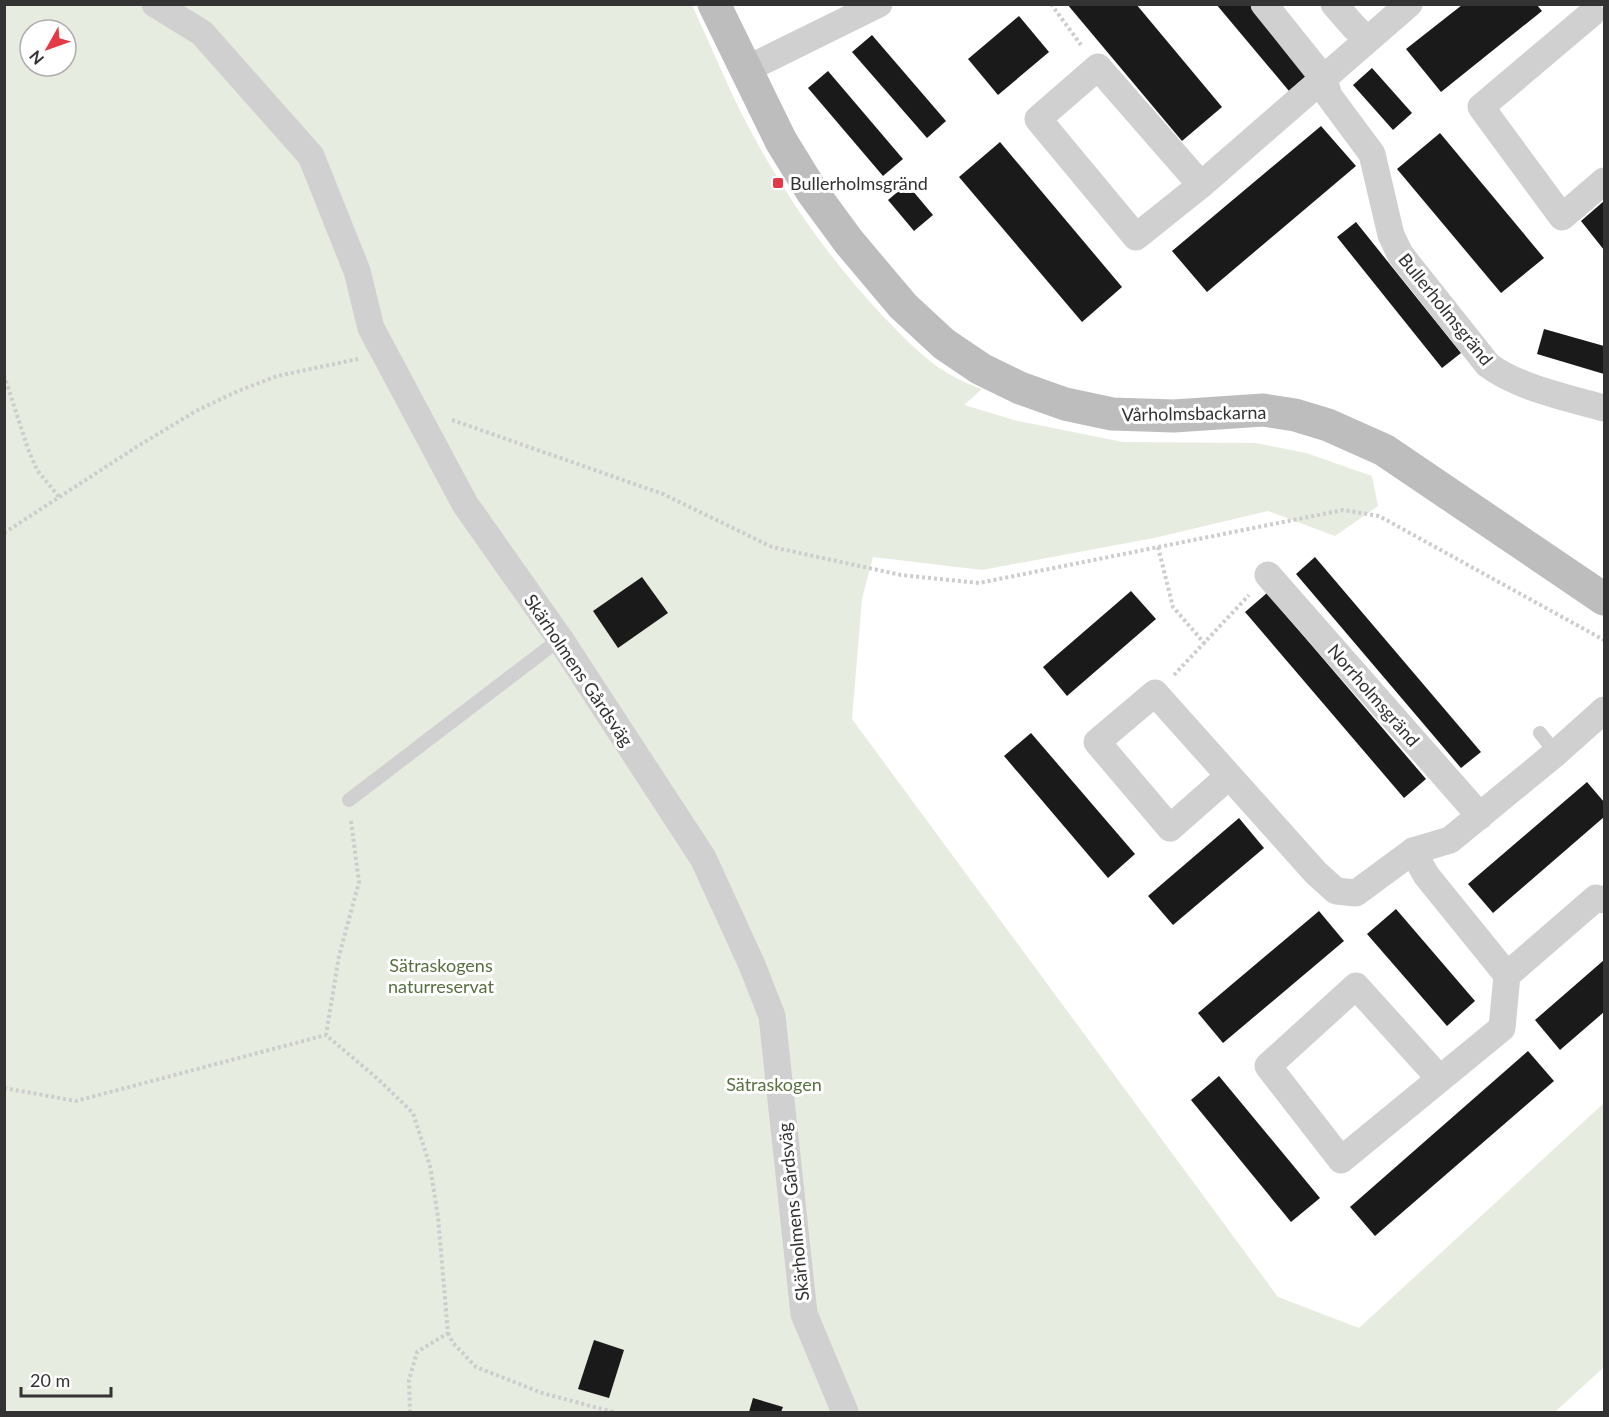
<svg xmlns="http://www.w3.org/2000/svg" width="1609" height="1417" viewBox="0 0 1609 1417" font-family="Lato,sans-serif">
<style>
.green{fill:#e6ecdf;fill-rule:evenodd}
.building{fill:#1a1a1a}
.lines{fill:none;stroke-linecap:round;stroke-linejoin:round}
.path{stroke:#cdcdcd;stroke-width:4;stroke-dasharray:3 3;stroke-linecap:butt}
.lane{stroke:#d0d0d0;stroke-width:14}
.street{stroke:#d0d0d0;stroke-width:27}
.secondary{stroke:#bdbdbd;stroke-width:33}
.poi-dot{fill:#e63946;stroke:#fff;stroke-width:2}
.labels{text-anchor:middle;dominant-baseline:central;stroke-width:6;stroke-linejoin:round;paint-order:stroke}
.poi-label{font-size:18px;fill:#333;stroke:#fff;text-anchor:start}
.street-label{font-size:18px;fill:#333;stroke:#fff}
.park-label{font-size:18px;fill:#56703f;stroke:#fff}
</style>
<rect width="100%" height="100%" fill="#fff"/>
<path class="green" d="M5,5H692C706,35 719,66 733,96C771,175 821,250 881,314C913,347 937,374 982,389L964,405L1014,420L1123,442L1256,443L1306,453L1372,476L1378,506L1335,536L1268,511L1154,538L982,570L873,557L862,599L852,719L1278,1297L1359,1328L1604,1103V1367L1555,1412H5ZM30,30H66V66H30Z"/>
<g class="building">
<polygon points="1067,4 1136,4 1222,107 1182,141"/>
<polygon points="1216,4 1252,4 1310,73 1289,91"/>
<polygon points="1462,5 1537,5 1542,11 1441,92 1406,49"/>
<polygon points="1019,16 1049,52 998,95 968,59"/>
<polygon points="872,35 946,121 927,138 852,52"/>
<polygon points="1372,68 1412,113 1393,130 1353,85"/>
<polygon points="828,71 903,159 883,176 808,88"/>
<polygon points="1321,126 1356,166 1207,292 1172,251"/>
<polygon points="1440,133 1544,258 1501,293 1397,169"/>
<polygon points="1000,142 1122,287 1082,322 959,177"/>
<polygon points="907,184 933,215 914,231 888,200"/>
<polygon points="1604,201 1604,250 1581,221"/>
<polygon points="1356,222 1461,353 1442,368 1337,237"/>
<polygon points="1544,329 1604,346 1604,374 1537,354"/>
<polygon points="1315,557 1481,752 1461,768 1296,574"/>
<polygon points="642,577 668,613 618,648 593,611"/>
<polygon points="1131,591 1156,619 1067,696 1043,667"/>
<polygon points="1267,593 1426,779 1404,798 1245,612"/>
<polygon points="1031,733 1135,854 1108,878 1004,756"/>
<polygon points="1587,782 1604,802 1604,817 1493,913 1468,884"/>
<polygon points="1239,818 1264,848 1173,925 1148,896"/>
<polygon points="1396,909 1475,1001 1447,1026 1367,934"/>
<polygon points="1319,911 1344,941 1223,1043 1198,1013"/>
<polygon points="1604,960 1604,1012 1560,1050 1535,1020"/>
<polygon points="1528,1051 1554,1081 1375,1236 1350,1207"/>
<polygon points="1219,1076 1320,1198 1291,1222 1191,1100"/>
<polygon points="594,1340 624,1350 609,1398 578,1389"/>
<polygon points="753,1398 783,1407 781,1412 749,1412"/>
</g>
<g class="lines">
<g class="path">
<polyline points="1051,4 1081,45"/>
<polyline points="4,375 28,449 37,470 60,498"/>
<polyline points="452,420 663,494 772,547 901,575 979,583 1343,510 1379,516 1604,640"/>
<polyline points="4,533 138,446 196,411 238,391 277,376 358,359"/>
<polyline points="1158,547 1173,607 1205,644"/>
<polyline points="1174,675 1249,595"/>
<polyline points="351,821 359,882 339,956 326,1035 378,1079 413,1113 430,1166 438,1217 448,1333 417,1352 409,1380 410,1412"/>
<polyline points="4,1088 76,1101 326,1035"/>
<polyline points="448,1333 453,1343 476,1367 542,1393 613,1412"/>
</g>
<g class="lane">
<polyline points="1540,733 1556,753"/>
<polyline points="349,800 560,639"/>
</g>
<g class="street">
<polyline points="155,4 202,33 311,156 357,271 371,328 465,504 560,639 703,858 752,965 772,1016 804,1314 845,1412"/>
<path d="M1264,4L1324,79L1329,96L1372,154L1391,235L1400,254L1488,365C1519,388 1568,398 1604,408"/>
<polyline points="1334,4 1355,28 1368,39"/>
<polyline points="1591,14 1481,107 1562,217 1604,181"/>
<polyline points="745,70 879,4"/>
<polyline points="1201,185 1098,67 1038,119 1136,237 1201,185 1409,4"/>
<polyline points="1268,575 1480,816"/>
<polyline points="1229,776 1170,828 1097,742 1155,693 1316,873 1336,891 1356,893 1413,851 1450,840 1556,753 1604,710"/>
<polyline points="1413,851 1426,875 1507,975 1596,898 1604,900"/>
<polyline points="1440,1079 1356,986 1268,1066 1341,1160 1502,1028 1507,975"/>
</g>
<polyline class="secondary" points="714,4 781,141 813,193 849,242 903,306 944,344 981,369 1020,388 1065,404 1112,414 1174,416 1263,410 1295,415 1328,425 1384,450 1604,599"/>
</g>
<rect class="poi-dot" x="772" y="177" width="12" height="12" rx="3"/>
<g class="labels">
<g class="poi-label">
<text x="790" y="183">Bullerholmsgränd</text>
</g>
<g class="street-label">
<text transform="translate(1446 309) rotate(51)">Bullerholmsgränd</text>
<text transform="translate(1194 413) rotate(-1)">Vårholmsbackarna</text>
<text transform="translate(579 670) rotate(56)">Skärholmens Gårdsväg</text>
<text transform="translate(1374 695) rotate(49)">Norrholmsgränd</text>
<text transform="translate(793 1212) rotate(-96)">Skärholmens Gårdsväg</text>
</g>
<g class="park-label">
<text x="441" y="965">Sätraskogens<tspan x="441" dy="21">naturreservat</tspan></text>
<text x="774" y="1084">Sätraskogen</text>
</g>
</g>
<rect width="1609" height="1417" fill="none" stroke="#333333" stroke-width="12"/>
<g transform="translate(48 48) rotate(230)"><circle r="28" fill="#ffffff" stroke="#adadad" stroke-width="1.5"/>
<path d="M0-4.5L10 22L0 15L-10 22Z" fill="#e63946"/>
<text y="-9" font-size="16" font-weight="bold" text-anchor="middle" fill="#333333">N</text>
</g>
<path d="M21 1387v9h90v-9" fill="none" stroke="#333333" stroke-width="3"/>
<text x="30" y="1387" font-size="18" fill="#333333" stroke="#ffffff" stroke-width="4.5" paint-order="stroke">20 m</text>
</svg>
